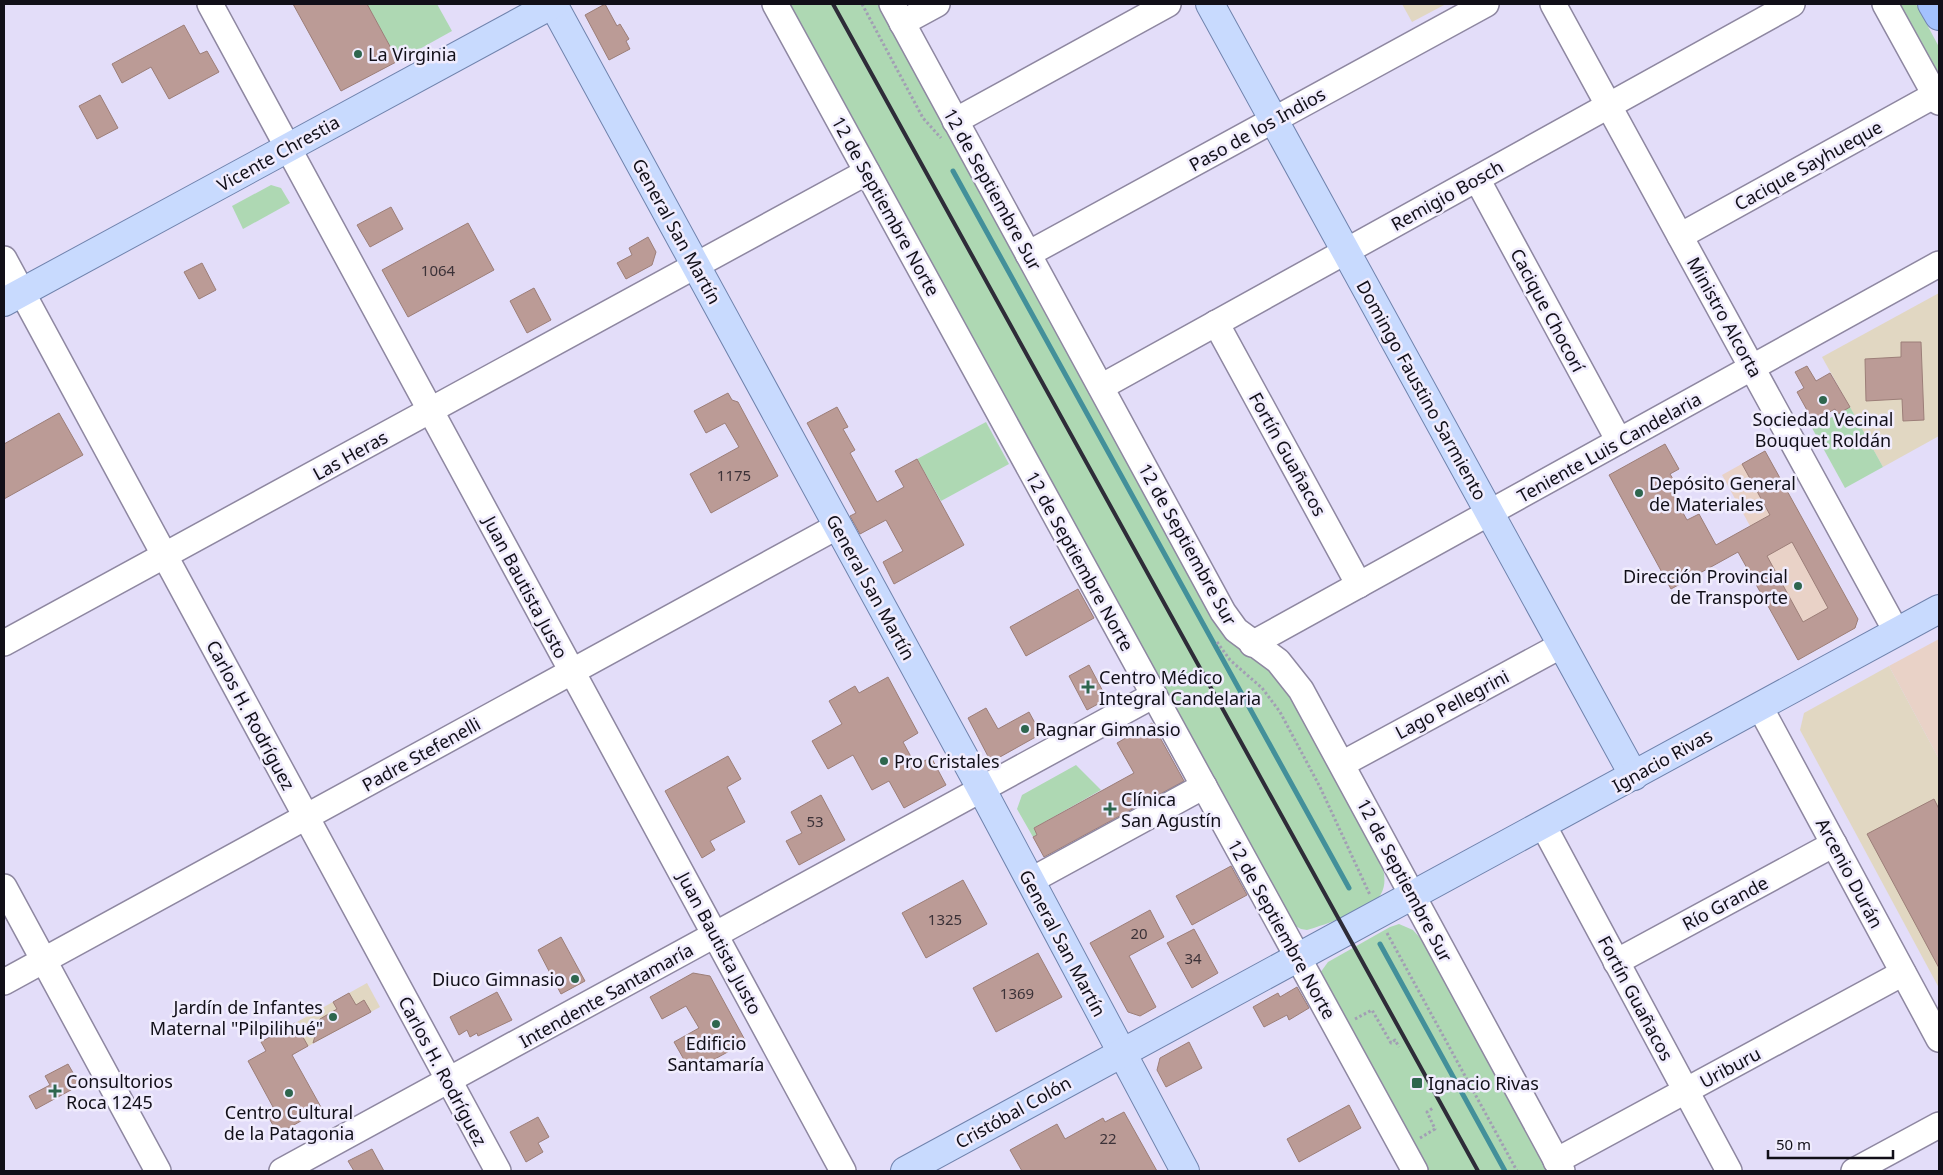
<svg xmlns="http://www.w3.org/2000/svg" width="1943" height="1175" viewBox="0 0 1943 1175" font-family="'Noto Sans',sans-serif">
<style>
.commercial{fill:#e9d2c7}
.education{fill:#e1d7c2}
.green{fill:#aed8b3}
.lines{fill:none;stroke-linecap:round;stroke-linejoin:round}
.stream{stroke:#43909a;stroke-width:5}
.building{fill:#bb9b96;stroke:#9c7e78;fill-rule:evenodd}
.minor-casing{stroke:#8e87a1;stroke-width:28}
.major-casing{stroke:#7083ad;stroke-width:30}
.highway-casing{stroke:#7083ad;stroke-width:30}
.path{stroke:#a29eb4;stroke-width:3;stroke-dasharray:2.5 2.5;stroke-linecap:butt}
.minor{stroke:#fff;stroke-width:25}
.major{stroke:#c8dafe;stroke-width:28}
.highway{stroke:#a3c1fd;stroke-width:28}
.rail{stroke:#2e2c38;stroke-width:4}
.poi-dot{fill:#2e664e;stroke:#f0ecfd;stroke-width:2}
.labels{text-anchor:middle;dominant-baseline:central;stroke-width:5;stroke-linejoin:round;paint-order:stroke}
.number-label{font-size:15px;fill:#3c3238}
.poi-label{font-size:18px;fill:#110f18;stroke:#f0ecfd;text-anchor:start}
.street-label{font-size:18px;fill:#110f18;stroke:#f0ecfd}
</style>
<rect width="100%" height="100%" fill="#e3ddf9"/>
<g class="commercial">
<polygon points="1765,451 1858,619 1855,628 1798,660 1750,526 1722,475"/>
<polygon points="1939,639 1939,759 1889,666"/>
</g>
<g class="education">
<polygon points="1402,4 1446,4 1412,22"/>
<polygon points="1939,293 1939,436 1883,467 1822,357"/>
<polygon points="1889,666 1939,759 1939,988 1800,730 1804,713"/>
<polygon points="367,983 380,1007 292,1055 279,1032"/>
</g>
<g class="green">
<polygon points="367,4 437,4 452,31 398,61"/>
<path d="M782,4H881L1232,641L1282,681L1381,860C1384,871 1387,883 1381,894C1373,909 1324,925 1307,930L1301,929L1292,924Z"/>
<polygon points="1893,4 1916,4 1939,47 1939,88"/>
<polygon points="271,185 281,188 290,203 243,229 232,206"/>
<polygon points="1850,407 1883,467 1845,488 1812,428"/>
<polygon points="986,422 1009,464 941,501 917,459"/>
<polygon points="1076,765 1101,790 1034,828 1037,835 1033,837 1017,809 1022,795"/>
<polygon points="1399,924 1413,930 1428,947 1551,1171 1426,1171 1320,973 1328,962 1390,927"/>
</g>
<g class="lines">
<g class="stream">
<polyline points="953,171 1349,888"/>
<polyline points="1380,944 1505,1171"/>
</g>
</g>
<g class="building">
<polygon points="293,4 367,4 398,61 341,91"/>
<polygon points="605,4 617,26 620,24 629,39 626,41 630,49 609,60 585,15"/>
<polygon points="184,25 200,54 207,51 219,72 169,99 151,67 122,83 112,64"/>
<polygon points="100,95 118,128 97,139 79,106"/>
<polygon points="391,207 403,229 370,247 357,225"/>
<polygon points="468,223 494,270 408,317 382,270"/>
<polygon points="648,237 656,252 652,265 626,279 617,263 632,255 629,248"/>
<polygon points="202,263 216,290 199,299 184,272"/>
<polygon points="534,288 551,320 527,333 510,301"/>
<polygon points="1901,342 1921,342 1924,420 1903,421 1902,399 1866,401 1865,359 1901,357"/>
<polygon points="1807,366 1816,381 1830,373 1850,407 1838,414 1835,409 1813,421 1797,392 1804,388 1795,372"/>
<polygon points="728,393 732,400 738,402 778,476 711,513 690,474 739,447 725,423 706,433 694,411"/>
<polygon points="837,407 848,427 843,429 855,450 850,453 877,502 904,487 895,471 917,459 964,545 894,584 883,562 903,551 886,520 860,534 850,516 856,513 807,423"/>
<polygon points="59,413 83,455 4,499 4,444"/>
<path d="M1665,444L1679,469L1670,474L1676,484L1669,488L1687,520L1699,514L1716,545L1770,515L1742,464L1765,451L1858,619L1855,628L1798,660L1738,552L1671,589L1609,475ZM1792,542L1828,608L1803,622L1767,556Z"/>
<polygon points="1078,589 1094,618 1026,656 1010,627"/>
<polygon points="1089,665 1107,699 1087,710 1069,676"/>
<polygon points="888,677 918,733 903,742 916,766 931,757 946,785 904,808 889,781 872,790 853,755 828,769 812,741 842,724 829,701 855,686 859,693"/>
<polygon points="986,708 998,729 1029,712 1041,734 991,762 968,718"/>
<polygon points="1152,723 1184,781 1044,857 1033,837 1037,835 1034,828 1134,773 1117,743"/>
<polygon points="728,756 741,779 727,787 745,822 710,841 715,850 702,858 665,791"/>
<polygon points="821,795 845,840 799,865 786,841 802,833 791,812"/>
<polygon points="1934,799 1939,809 1939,968 1867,834"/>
<polygon points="1231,866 1247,895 1192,925 1176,896"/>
<polygon points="963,880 987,924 926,958 902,913"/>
<polygon points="1150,910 1164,937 1129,956 1156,1007 1140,1016 1128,1012 1090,943"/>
<polygon points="1194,929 1218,973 1192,988 1167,943"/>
<polygon points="561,937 585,981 561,994 538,950"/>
<polygon points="1038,953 1062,997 996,1032 973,988"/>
<polygon points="693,973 710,976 746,1042 691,1072 674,1042 699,1028 686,1006 662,1019 650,997"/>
<polygon points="1297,987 1309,1008 1289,1020 1287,1015 1264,1027 1253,1007 1278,993 1280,997"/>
<polygon points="497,992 512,1020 478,1036 477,1033 470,1037 467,1030 459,1035 450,1017"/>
<polygon points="349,993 356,1005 364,1000 371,1012 313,1043 320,1019 337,1009 333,1002"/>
<polygon points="295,1023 308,1046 292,1055 322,1109 278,1134 265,1111 273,1107 248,1061 266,1051 261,1042"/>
<polygon points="1189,1042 1202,1068 1166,1087 1157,1070 1160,1058"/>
<polygon points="68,1064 80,1085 36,1109 29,1096 50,1085 45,1076"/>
<polygon points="1349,1105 1361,1128 1299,1162 1287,1139"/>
<polygon points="1124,1112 1157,1171 1022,1171 1010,1150 1057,1124 1065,1139 1103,1118 1105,1122"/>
<polygon points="538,1117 549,1137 538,1143 543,1152 526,1162 510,1132"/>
<polygon points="372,1149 384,1171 354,1171 348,1161"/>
</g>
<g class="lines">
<defs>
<g id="minor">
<polyline points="210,4 843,1171"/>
<polyline points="775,4 1415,1171"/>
<polyline points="892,4 1223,612 1236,630 1278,661 1301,690 1562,1171"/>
<polyline points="1553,4 1896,631"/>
<polyline points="1885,4 1939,102"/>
<polyline points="902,23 937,4"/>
<polyline points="955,121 1168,4"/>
<polyline points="1477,179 1619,441"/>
<polyline points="1680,236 1935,95"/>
<polyline points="1028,254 1486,4"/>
<polyline points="4,259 498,1171"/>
<polyline points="1216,323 1359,585"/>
<polyline points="1101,387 1792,4"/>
<polyline points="4,643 867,172"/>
<polyline points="1252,644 1939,264"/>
<polyline points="1760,707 1939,1039"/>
<polyline points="1342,764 1562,645"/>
<polyline points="1543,825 1729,1171"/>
<polyline points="1030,881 1204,786"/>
<polyline points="4,887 158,1171"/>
<polyline points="1616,962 1834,844"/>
<polyline points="4,982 838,526"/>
<polyline points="1556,1161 1903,973"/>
<polyline points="282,1171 1154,695"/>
<polyline points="1854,1171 1939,1125"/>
</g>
<g id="major">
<polyline points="553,4 982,790 1185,1171"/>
<polyline points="1210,4 1634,776"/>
<polyline points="4,302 553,4"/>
<polyline points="905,1171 1939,609"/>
</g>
<polyline id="highway" points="1932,4 1939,16"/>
</defs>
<use href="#minor" class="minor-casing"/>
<use href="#major" class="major-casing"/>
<use href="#highway" class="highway-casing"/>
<g class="path">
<polyline points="862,4 923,118 941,138"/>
<polyline points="1217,642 1230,660 1262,688 1280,712 1320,787 1370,895"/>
<polyline points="1387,933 1517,1171"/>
<polyline points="1355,1019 1372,1010 1391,1043 1395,1040 1399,1047"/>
<polyline points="1420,1138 1435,1129 1427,1112 1433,1108"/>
</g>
<use href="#minor" class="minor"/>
<use href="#major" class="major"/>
<use href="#highway" class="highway"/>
<polyline class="rail" points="833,4 1478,1171"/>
</g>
<g class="poi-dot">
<circle cx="358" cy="54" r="5"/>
<circle cx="1823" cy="400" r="5"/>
<circle cx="1639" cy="493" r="5"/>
<circle cx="1798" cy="586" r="5"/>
<path d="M1085.5 679.5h5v5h5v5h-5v5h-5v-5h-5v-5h5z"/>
<circle cx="1025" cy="729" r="5"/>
<circle cx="884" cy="761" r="5"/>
<path d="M1107.5 801.5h5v5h5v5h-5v5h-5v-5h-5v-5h5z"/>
<circle cx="575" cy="979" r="5"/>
<circle cx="333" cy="1017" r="5"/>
<circle cx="716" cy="1024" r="5"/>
<rect x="1411" y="1077" width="12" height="12" rx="2.5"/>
<path d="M52.5 1083.5h5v5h5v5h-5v5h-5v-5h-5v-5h5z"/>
<circle cx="289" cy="1093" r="5"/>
</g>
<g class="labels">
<g class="number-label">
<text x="438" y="270">1064</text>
<text x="734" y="475">1175</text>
<text x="815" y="821">53</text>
<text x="945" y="919">1325</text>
<text x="1139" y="933">20</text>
<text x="1193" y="958">34</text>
<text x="1017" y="993">1369</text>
<text x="1108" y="1138">22</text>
</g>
<g class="poi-label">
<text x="368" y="54">La Virginia</text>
<text x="1823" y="419" text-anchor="middle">Sociedad Vecinal<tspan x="1823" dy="21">Bouquet Roldán</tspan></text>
<text x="1649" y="483">Depósito General<tspan x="1649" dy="21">de Materiales</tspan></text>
<text x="1788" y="576" text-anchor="end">Dirección Provincial<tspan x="1788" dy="21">de Transporte</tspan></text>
<text x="1099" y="677">Centro Médico<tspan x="1099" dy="21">Integral Candelaria</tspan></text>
<text x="1035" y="729">Ragnar Gimnasio</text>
<text x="894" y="761">Pro Cristales</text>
<text x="1121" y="799">Clínica<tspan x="1121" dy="21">San Agustín</tspan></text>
<text x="565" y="979" text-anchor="end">Diuco Gimnasio</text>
<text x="323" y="1007" text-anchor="end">Jardín de Infantes<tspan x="323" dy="21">Maternal "Pilpilihué"</tspan></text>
<text x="716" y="1043" text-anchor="middle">Edificio<tspan x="716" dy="21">Santamaría</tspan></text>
<text x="66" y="1081">Consultorios<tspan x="66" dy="21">Roca 1245</tspan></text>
<text x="1428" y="1083">Ignacio Rivas</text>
<text x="289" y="1112" text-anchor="middle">Centro Cultural<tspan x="289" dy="21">de la Patagonia</tspan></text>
</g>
<g class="street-label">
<text transform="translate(1257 129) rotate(-29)">Paso de los Indios</text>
<text transform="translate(278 153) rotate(-29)">Vicente Chrestia</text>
<text transform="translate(1808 165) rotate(-29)">Cacique Sayhueque</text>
<text transform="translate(993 189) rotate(61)">12 de Septiembre Sur</text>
<text transform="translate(1447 195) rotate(-29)">Remigio Bosch</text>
<text transform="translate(886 206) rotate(61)">12 de Septiembre Norte</text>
<text transform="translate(677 231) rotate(61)">General San Martín</text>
<text transform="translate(1548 310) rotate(62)">Cacique Chocorí</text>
<text transform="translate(1725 317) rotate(61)">Ministro Alcorta</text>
<text transform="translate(1422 390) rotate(61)">Domingo Faustino Sarmiento</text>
<text transform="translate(1609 447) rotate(-29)">Teniente Luis Candelaria</text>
<text transform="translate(1288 454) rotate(61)">Fortín Guañacos</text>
<text transform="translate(350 455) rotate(-29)">Las Heras</text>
<text transform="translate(1188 544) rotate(61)">12 de Septiembre Sur</text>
<text transform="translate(1080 561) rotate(61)">12 de Septiembre Norte</text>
<text transform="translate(526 587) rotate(62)">Juan Bautista Justo</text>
<text transform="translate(871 587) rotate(61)">General San Martín</text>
<text transform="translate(1452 704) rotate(-28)">Lago Pellegrini</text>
<text transform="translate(251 715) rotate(62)">Carlos H. Rodríguez</text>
<text transform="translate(421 754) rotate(-29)">Padre Stefenelli</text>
<text transform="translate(1662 760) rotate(-29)">Ignacio Rivas</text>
<text transform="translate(1850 873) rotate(62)">Arcenio Durán</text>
<text transform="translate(1405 880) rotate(62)">12 de Septiembre Sur</text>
<text transform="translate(1725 903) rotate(-28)">Río Grande</text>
<text transform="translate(1282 929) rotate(61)">12 de Septiembre Norte</text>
<text transform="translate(720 943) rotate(62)">Juan Bautista Justo</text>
<text transform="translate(1063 943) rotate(62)">General San Martín</text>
<text transform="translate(606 995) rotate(-29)">Intendente Santamaría</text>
<text transform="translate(1636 998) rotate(62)">Fortín Guañacos</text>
<text transform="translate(1730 1067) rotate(-28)">Uriburu</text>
<text transform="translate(443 1071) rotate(62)">Carlos H. Rodríguez</text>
<text transform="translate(1013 1112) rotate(-29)">Cristóbal Colón</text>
</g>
</g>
<rect width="1943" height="1175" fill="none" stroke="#110f18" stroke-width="10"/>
<path d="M1768 1150v8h125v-8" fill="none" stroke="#110f18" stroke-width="2.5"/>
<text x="1776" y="1150" font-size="15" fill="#110f18" stroke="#f0ecfd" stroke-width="4" paint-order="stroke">50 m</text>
</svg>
